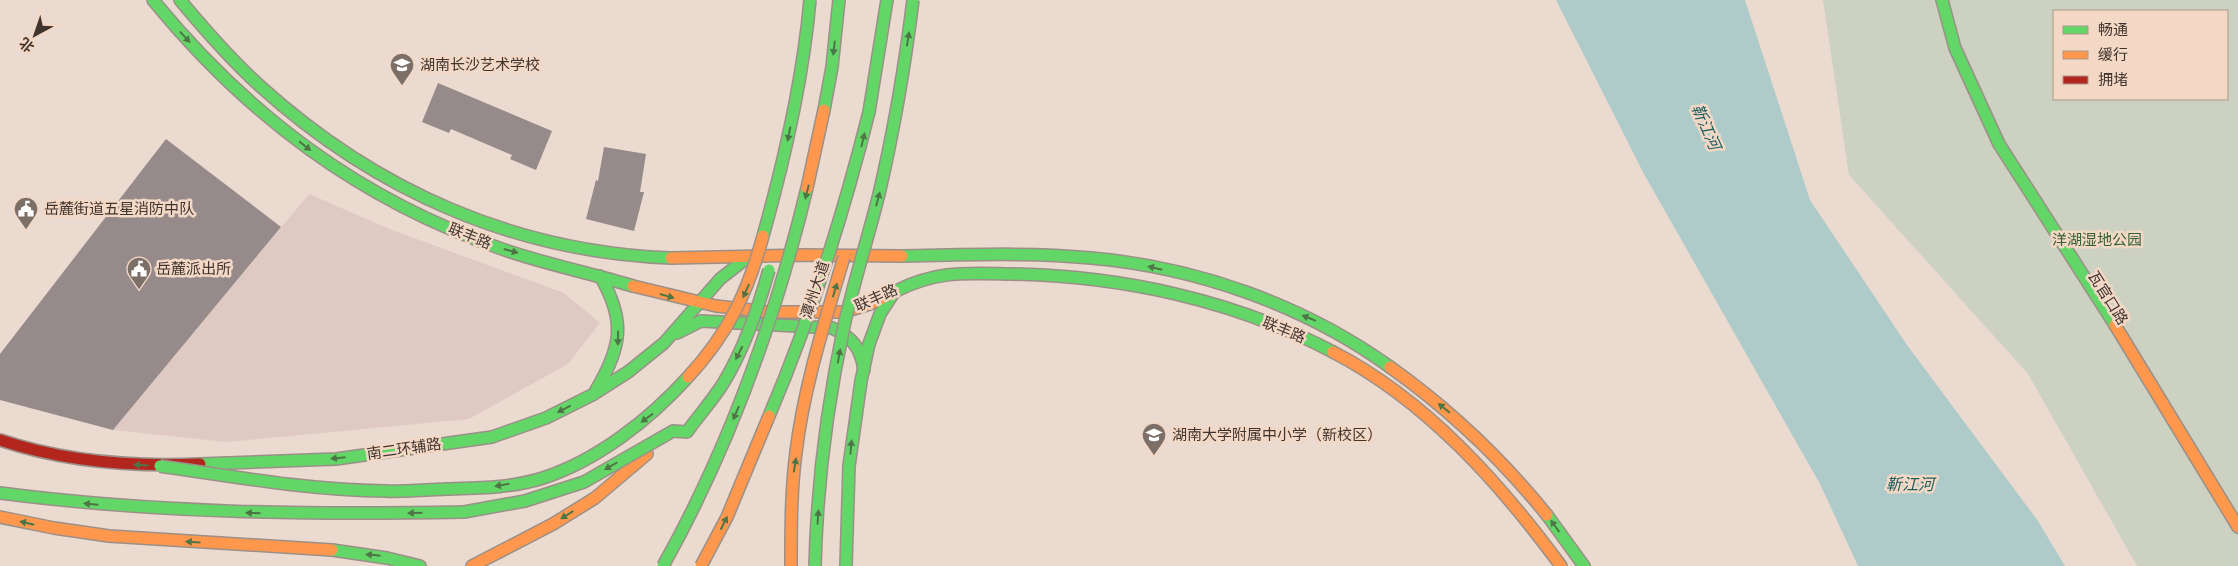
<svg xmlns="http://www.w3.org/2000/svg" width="2238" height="566" viewBox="0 0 2238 566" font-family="'Work Sans','Noto Sans SC',sans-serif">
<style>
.commercial{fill:#dfcac3}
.green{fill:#ccd1c1;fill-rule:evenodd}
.water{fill:#aecbc9}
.building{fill:#968b8a}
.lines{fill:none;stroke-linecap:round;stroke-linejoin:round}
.fast-casing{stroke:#9b9088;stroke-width:14}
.slow-casing{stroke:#9b9088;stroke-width:14}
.jam-casing{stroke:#9b9088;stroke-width:14}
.fast{stroke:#63d668;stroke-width:11}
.slow{stroke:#ff974d;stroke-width:11}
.jam{stroke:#b3261e;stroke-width:11}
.fast-bridge-casing{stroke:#9b9088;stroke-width:14;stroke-linecap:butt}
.slow-bridge-casing{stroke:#9b9088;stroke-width:14;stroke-linecap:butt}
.fast-bridge{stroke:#63d668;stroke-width:11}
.slow-bridge{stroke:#ff974d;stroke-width:11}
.oneway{fill:#4e7545}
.labels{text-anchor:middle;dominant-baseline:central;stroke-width:5;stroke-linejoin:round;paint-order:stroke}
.poi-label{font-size:15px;fill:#40352e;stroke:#f4d8c6;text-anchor:start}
.street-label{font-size:15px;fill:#40352e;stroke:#f4d8c6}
.park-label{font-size:15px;fill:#356139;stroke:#f4d8c6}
.water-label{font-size:16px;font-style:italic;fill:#1b5d5e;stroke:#f4d8c6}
</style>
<rect width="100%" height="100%" fill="#eadad0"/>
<polygon class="commercial" points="309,194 392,230 564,293 600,323 568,364 469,419 227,442 113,430"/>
<path class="green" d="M1823,0H2238V566H2137L2028,374L1849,175ZM2054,11H2227V99H2054Z"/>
<polygon class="water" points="1556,0 1745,0 1810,200 1907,345 2038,521 2065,566 1858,566 1820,484 1644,174"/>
<g class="building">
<polygon points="438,83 552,131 536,170 510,159 512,155 451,129 449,133 422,122"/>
<polygon points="166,139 281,227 113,430 0,400 0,354"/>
<polygon points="604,147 646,154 640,192 644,192 634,231 586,219 596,180 598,181"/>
</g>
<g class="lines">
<defs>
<g id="fast">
<path d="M153,0C248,116 360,200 502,249C545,264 590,273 633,286"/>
<path d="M180,0C205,30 231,60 260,86C376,191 515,252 671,258"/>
<polyline points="1942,0 1955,48 1999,144 2115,325"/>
<polyline points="824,110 832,67 839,0"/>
<polyline points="869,112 887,0"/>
<path d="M902,256C965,255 1029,252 1091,258C1196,267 1304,305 1390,367"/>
<path d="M894,292C936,270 966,273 1011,274C1122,276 1234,300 1333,352"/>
<path d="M677,333L701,321L832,328C852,337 861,348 864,370"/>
<path d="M596,390C622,347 626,320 600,276"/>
<polyline points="200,464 336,459 492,437 546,418 592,395 628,372 664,343 720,279 748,257"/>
<path d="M0,493C154,513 308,515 464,512"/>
<polyline points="1547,515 1584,566"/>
<polyline points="332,550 387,558 420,566"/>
<polyline points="846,566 849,466 861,381 869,344 880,314 893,294"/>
</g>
<g id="slow">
<polyline points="671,258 803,255 902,256"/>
<polyline points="633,286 716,306 768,312 844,312 870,304 894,292"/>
<polyline points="2115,325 2238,527"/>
<path d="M1333,352C1426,400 1500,483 1561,566"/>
<path d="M1390,367C1449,409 1501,458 1547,515"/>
<polyline points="0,517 54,528 109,536 332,550"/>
<polyline points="472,566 553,524 595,498 647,454"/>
</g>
<path id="jam" d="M0,440C65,462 132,467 200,464"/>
</defs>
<use href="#fast" class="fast-casing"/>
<use href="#slow" class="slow-casing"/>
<use href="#jam" class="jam-casing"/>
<use href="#fast" class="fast"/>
<use href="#slow" class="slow"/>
<use href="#jam" class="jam"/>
<defs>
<g id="fast-bridge">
<path d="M763,236C785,158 803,80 810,0"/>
<path d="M769,416C811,318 843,215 869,112"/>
<path d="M160,466C235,477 310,490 385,491C406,492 426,490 446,489C478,488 512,488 543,478C598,460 650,419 688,377"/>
<path d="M464,512L525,501L584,482L673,431L687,432C699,415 713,400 724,382C745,347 758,309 769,270"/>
<path d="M663,566C729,448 775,320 807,188"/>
<path d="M815,566C817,485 827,405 844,326C854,281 868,238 879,194C894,130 905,65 913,0"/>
</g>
<g id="slow-bridge">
<polyline points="807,188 824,110"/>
<path d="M688,377C728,334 748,292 763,236"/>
<polyline points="701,566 727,517 769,416"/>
<path d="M791,566C791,528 791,490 796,452C804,386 825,321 844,257"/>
</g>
</defs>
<use href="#fast-bridge" class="fast-bridge-casing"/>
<use href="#slow-bridge" class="slow-bridge-casing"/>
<use href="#fast-bridge" class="fast-bridge"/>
<use href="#slow-bridge" class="slow-bridge"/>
</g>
<defs><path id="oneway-solid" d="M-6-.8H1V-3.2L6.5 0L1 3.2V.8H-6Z" transform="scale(1.25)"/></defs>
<g class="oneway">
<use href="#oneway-solid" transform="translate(185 37) rotate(47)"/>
<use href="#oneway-solid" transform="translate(908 39) rotate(-81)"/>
<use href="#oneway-solid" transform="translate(834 48) rotate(97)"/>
<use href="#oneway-solid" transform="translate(789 134) rotate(101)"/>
<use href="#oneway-solid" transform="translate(863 140) rotate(-77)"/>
<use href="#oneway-solid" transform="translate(305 146) rotate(38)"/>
<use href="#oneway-solid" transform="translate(807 192) rotate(104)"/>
<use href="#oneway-solid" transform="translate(878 199) rotate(-75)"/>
<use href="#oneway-solid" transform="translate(511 251) rotate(15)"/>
<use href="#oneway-solid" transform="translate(1155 268) rotate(-167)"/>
<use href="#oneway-solid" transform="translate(835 290) rotate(-73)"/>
<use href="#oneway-solid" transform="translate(746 291) rotate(114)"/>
<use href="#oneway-solid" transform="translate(667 296) rotate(16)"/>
<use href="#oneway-solid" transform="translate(1309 318) rotate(-158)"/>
<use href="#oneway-solid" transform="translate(618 338) rotate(91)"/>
<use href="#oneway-solid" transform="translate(739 353) rotate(117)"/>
<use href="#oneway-solid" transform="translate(839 356) rotate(-80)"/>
<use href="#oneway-solid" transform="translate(1444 408) rotate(-141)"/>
<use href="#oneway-solid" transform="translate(564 409) rotate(153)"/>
<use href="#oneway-solid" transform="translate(736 413) rotate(113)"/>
<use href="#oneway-solid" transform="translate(647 418) rotate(144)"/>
<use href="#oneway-solid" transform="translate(851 447) rotate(-85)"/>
<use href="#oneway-solid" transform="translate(338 458) rotate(174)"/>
<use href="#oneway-solid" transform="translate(141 465) rotate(-177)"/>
<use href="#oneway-solid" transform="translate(795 465) rotate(-81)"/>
<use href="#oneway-solid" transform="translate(611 466) rotate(150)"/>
<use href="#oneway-solid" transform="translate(502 485) rotate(170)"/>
<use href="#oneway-solid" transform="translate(91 504) rotate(-175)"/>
<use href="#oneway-solid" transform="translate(253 513) rotate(-178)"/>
<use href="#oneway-solid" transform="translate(415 513) rotate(179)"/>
<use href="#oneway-solid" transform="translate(567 515) rotate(148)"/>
<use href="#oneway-solid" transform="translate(818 517) rotate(-86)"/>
<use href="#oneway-solid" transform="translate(27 523) rotate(-167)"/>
<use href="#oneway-solid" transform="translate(724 523) rotate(-63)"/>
<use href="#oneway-solid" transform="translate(1555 526) rotate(-126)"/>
<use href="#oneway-solid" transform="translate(193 542) rotate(-177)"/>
<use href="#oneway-solid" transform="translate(373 555) rotate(-174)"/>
</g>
<defs>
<symbol id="school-pin" viewBox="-11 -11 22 30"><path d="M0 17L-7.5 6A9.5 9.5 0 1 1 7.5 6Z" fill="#7c6f67" stroke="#f4d8c6"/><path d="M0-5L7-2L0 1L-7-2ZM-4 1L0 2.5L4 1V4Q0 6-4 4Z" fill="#fff"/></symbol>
<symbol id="civic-pin" viewBox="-11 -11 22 30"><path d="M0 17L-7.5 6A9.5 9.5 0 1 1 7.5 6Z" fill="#7c6f67" stroke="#f4d8c6"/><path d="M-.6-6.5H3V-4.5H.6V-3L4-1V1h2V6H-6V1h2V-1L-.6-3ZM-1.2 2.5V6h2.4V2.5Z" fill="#fff"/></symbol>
</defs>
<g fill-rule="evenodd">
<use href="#school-pin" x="388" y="51" width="28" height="38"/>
<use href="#civic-pin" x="12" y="195" width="28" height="38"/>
<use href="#civic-pin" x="125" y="255" width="28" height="38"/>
<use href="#school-pin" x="1140" y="421" width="28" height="38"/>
</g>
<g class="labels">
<g class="poi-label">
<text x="420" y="65">湖南长沙艺术学校</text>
<text x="44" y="209">岳麓街道五星消防中队</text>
<text x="156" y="269">岳麓派出所</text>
<text x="1172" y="435">湖南大学附属中小学（新校区）</text>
</g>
<g class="street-label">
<text transform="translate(470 236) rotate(22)">联丰路</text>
<text transform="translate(815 290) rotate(-72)">潭州大道</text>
<text transform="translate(876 298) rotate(-24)">联丰路</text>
<text transform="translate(2108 298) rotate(58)">瓦官口路</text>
<text transform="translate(1284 330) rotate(22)">联丰路</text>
<text transform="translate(404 449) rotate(-8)">南二环辅路</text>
</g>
<g class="park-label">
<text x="2097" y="240">洋湖湿地公园</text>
</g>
<g class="water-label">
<text transform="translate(1706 127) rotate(66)">靳江河</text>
<text x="1910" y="484">靳江河</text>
</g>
</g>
<rect x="2053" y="10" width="175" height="90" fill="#f4d8c6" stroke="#ac9789"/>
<rect x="2063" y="26" width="25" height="8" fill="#63d668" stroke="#ac9789"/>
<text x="2098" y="35" font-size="15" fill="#40352e">畅通</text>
<rect x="2063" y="51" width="25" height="8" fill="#ff974d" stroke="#ac9789"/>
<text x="2098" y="60" font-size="15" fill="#40352e">缓行</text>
<rect x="2063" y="76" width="25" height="8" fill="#b3261e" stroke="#ac9789"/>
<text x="2098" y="85" font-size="15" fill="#40352e">拥堵</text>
<g transform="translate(35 35) rotate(220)" stroke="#f4d8c6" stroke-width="4" paint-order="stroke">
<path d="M0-4L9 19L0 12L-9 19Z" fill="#40352e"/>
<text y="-8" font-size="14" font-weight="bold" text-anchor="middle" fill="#40352e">北</text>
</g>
</svg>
